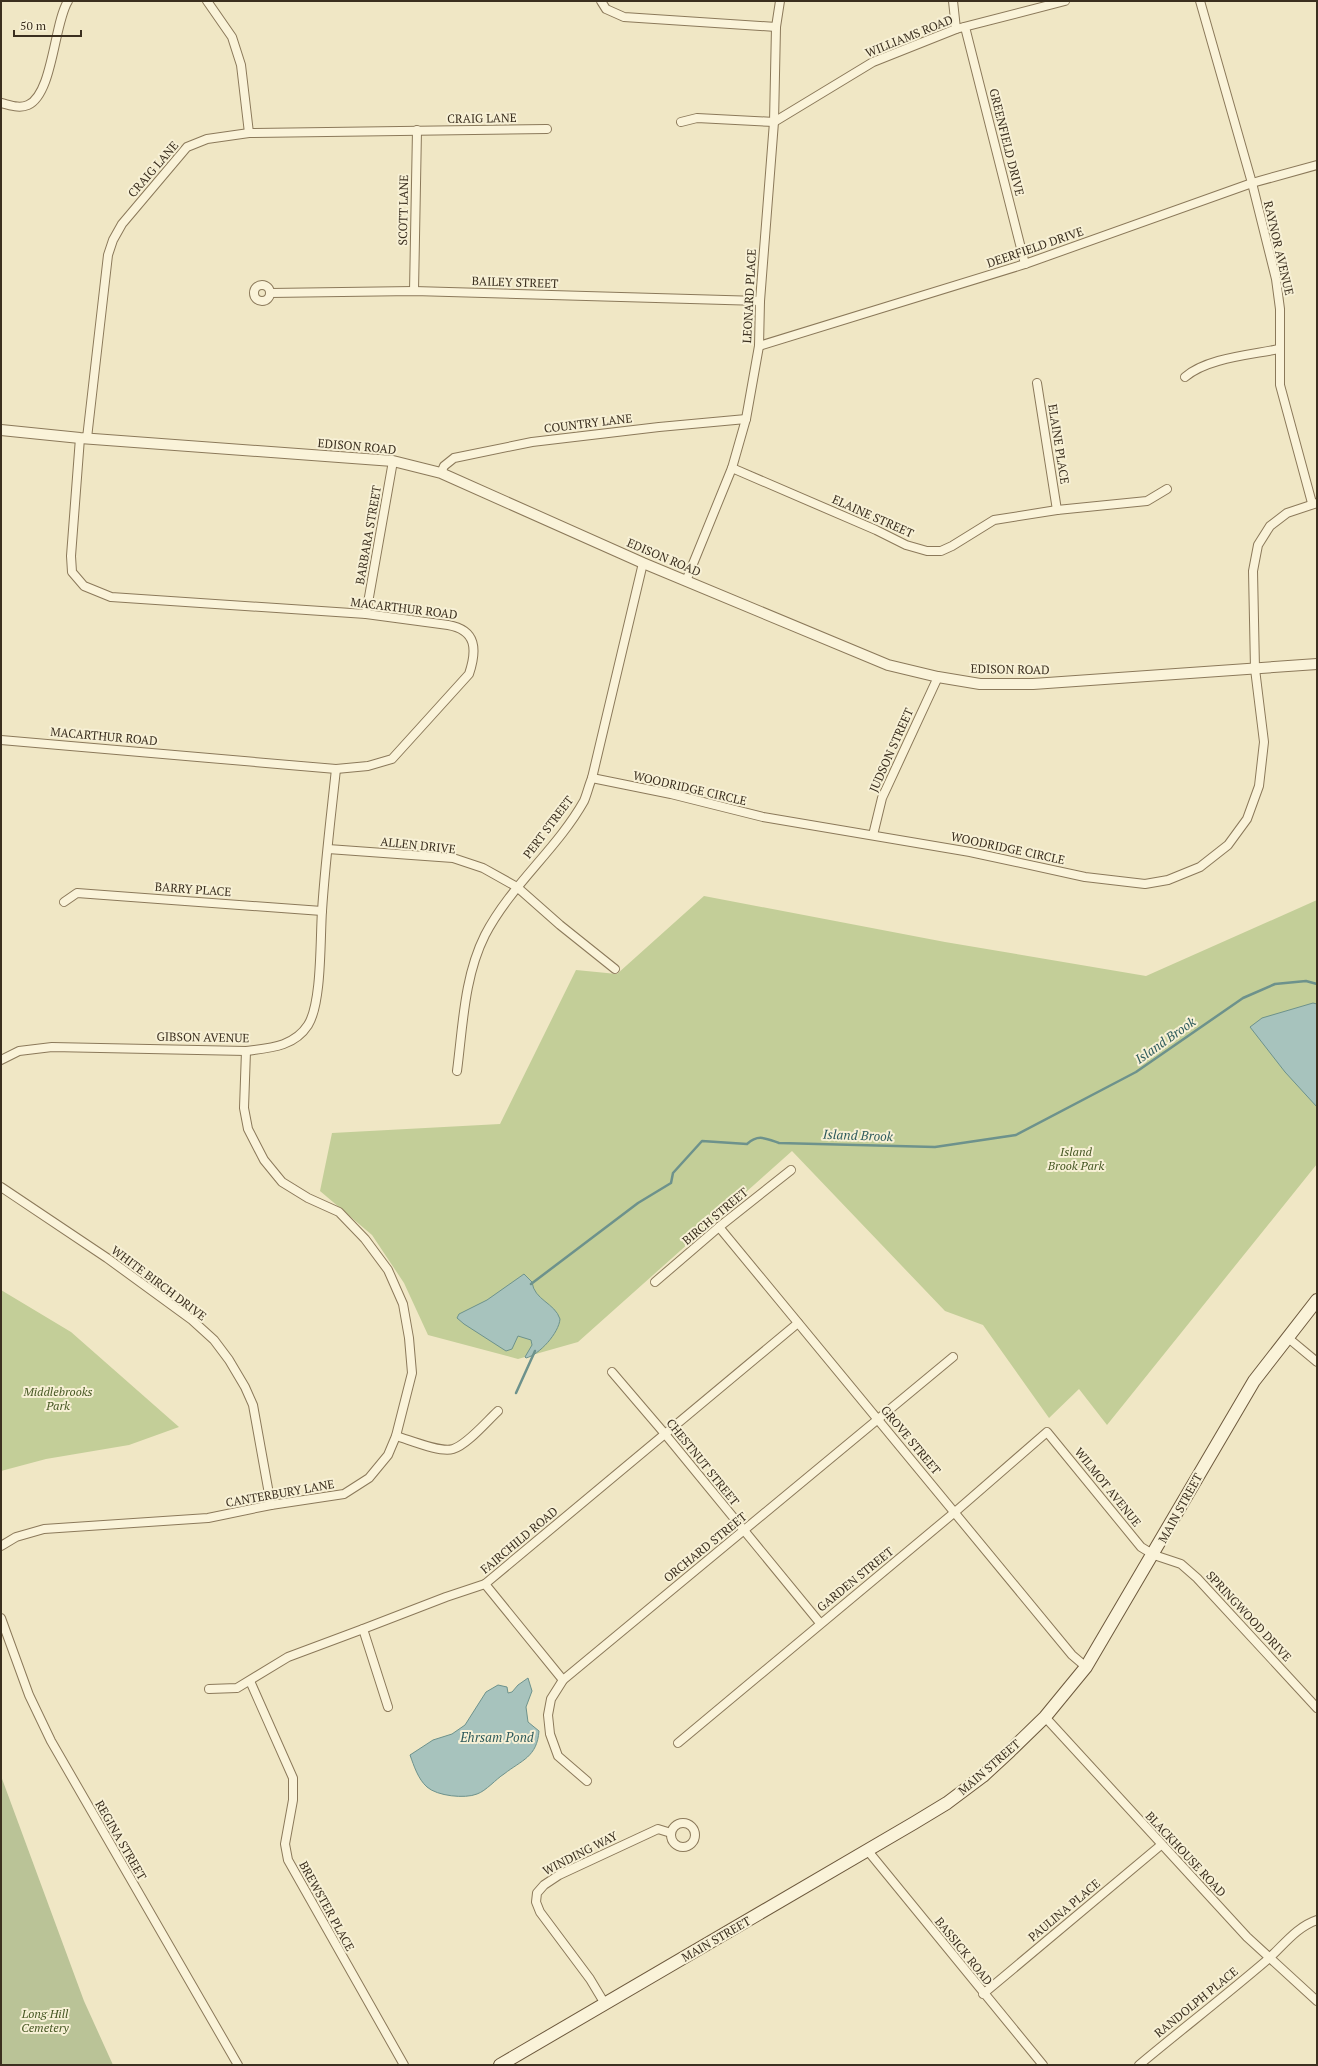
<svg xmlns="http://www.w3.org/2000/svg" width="1318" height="2066" viewBox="0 0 1318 2066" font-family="'PT Serif',serif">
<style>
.green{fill:#c3ce98}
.cemetery{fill:#bac397}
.water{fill:#a7c3bd;stroke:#6d928c}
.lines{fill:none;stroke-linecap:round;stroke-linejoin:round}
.stream{stroke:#6d928c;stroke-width:2.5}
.minor-casing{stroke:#8b795a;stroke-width:10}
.tertiary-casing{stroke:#8b795a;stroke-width:12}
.secondary-casing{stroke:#6d593d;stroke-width:14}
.minor{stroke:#faf3d9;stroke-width:8}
.tertiary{stroke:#faf3d9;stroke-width:10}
.secondary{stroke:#faf3d9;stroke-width:12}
.labels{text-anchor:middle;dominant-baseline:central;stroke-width:4;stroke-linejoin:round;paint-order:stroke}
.street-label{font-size:12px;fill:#3b2f1f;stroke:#f7f0d5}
.park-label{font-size:12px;font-style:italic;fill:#475824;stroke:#f7f0d5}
.water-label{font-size:13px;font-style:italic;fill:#2d5a5b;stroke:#f7f0d5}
</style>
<rect width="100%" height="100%" fill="#f0e7c5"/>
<g class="green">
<polygon points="704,896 945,942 1146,976 1317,900 1317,1164 1107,1425 1079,1389 1049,1418 983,1325 945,1311 792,1151 578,1342 518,1359 428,1335 404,1283 372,1235 320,1191 332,1133 500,1124 576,970 617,974"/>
<polygon points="1,1290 71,1332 179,1427 129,1445 46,1459 1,1471"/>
</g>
<polygon class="cemetery" points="1,1776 84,2001 113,2065 1,2065"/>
<g class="water">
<polygon points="1313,1003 1317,1004 1317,1107 1285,1072 1250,1027 1262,1018"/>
<path d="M524,1274L532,1282C534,1300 555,1303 560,1319C559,1333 539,1355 526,1358L525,1357L532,1345L531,1340L518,1336L512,1349L506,1351L464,1324L457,1318L459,1314L487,1300Z"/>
<path d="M528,1678L532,1691L526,1707L528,1722L539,1731C537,1757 522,1760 504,1774C496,1779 486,1791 477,1794C465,1799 437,1796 427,1787C418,1779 414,1766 410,1755L433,1740L452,1734L465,1725L486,1692L498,1685L507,1687L508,1693L512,1692L518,1685Z"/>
</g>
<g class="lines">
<g class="stream">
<path d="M531,1284L638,1203L671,1183L673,1173L702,1141L747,1144C758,1134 765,1138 779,1143L935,1147L1016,1135L1136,1072L1243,998L1275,984L1306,981L1317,984"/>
<polyline points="516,1393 535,1351"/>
</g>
<defs>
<g id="minor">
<polyline points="207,1 232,37 241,65 249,133"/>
<polyline points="601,1 606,9 624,17 776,27"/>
<polyline points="953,1 956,29"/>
<polyline points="1200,1 1252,183 1276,279 1280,309 1280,385 1312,503"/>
<polyline points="965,27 1025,264"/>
<path d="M1,103C10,105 19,109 28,105C53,94 54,23 68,1"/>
<polyline points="681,122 697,118 774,122 873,62 956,29 1065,1"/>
<circle cx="262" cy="293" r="8"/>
<polyline points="414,291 417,130"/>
<polyline points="270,293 414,291 760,301"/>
<polyline points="759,346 1025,264 1252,183 1317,165"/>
<path d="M1185,377C1207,358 1250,355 1279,349"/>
<polyline points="1037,383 1057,510"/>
<polyline points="87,438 108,255 113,240 122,224 187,147 207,139 249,133 547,129"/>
<polyline points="732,468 876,530 906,545 927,551 941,551 952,546 994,520 1057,510 1147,501 1167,489"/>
<polyline points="441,473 444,466 454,458 532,442 659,427 746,419"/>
<polyline points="686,581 732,468 746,419 759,346 760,301 774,122 776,27 780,1"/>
<polyline points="366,614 393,461"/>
<path d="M1,740L336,769L368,766L392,759L469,674C477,650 477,630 448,625L366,614L111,597L84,586L72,572L71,556L80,438"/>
<polyline points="592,778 671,794 763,817 970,852 1085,877 1145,884 1168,880 1200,867 1228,845 1247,819 1259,786 1264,742 1255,669 1253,571 1258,545 1270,526 1287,513 1317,503"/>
<polyline points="873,835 882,798 938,677"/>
<polyline points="328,849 453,858 483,868 517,887 560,925 615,969"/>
<polyline points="64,902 77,893 322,911"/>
<path d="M1,1060L19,1051L52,1047L246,1051C269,1048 294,1047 308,1025C322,1003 320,939 322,911C325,864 331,816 336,769"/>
<path d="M457,1071C463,1025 464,977 485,935C511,885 557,849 584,801C587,794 589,785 592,778L643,563"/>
<polyline points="1,1187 107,1258 192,1320 214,1340 229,1360 245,1387 253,1405 271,1505"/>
<polyline points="719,1227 1072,1655 1086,1667"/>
<polyline points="655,1282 719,1227 791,1170"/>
<polyline points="1287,1337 1317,1362"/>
<polyline points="612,1372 665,1434 820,1623"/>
<path d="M396,1436C410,1440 440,1453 453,1449C467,1445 487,1421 498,1411"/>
<polyline points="1,1546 16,1537 44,1529 208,1518 271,1505 344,1494 369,1478 388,1455 396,1436 412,1373 409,1338 403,1304 388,1270 365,1239 339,1212 308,1198 282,1182 264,1160 248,1129 244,1108 246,1051"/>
<polyline points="485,1584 563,1680"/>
<polyline points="1,1618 29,1695 51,1741 238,2065"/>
<polyline points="363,1629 388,1707"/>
<polyline points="250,1681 293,1778 293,1800 285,1844 288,1860 404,2065"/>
<polyline points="209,1689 237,1688 288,1657 363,1629 446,1597 485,1584 798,1323"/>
<polyline points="1045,1717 1247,1937 1317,2001"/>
<polyline points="678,1743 955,1512 1047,1432 1141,1547 1154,1555 1181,1564 1197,1578 1317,1708"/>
<polyline points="587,1781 558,1756 550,1734 548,1715 551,1699 563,1680 953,1357"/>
<circle cx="683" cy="1835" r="12"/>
<polyline points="868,1851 1043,2065"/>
<polyline points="983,1994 1161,1845"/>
<polyline points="605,2004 590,1979 540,1912 536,1902 537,1893 544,1885 559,1875 658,1829 671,1833"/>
<path d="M1139,2065C1181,2030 1225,1996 1267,1960C1283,1946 1296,1927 1317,1920"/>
</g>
<polyline id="tertiary" points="1,430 80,438 393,461 441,473 643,563 888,665 938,677 980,684 1033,684 1317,664"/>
<polyline id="secondary" points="500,2065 914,1823 947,1803 983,1776 1010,1751 1045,1717 1086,1667 1254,1381 1317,1300"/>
</defs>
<use href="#minor" class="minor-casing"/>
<use href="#tertiary" class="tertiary-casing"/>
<use href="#secondary" class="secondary-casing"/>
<use href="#minor" class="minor"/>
<use href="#tertiary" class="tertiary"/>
<use href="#secondary" class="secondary"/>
</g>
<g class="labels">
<g class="street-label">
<text transform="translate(909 36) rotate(-22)">WILLIAMS ROAD</text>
<text transform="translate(482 118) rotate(-1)">CRAIG LANE</text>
<text transform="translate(1007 142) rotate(76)">GREENFIELD DRIVE</text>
<text transform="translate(153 169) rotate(-49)">CRAIG LANE</text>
<text transform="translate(403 210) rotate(-89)">SCOTT LANE</text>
<text transform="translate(1035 247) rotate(-19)">DEERFIELD DRIVE</text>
<text transform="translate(1279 248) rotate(77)">RAYNOR AVENUE</text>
<text transform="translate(515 282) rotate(2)">BAILEY STREET</text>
<text transform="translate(749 296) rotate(-87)">LEONARD PLACE</text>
<text transform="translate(588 423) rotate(-7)">COUNTRY LANE</text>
<text transform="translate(1059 444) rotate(81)">ELAINE PLACE</text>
<text transform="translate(357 446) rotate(5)">EDISON ROAD</text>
<text transform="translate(873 516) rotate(24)">ELAINE STREET</text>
<text transform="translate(368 535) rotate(-80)">BARBARA STREET</text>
<text transform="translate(664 557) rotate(23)">EDISON ROAD</text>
<text transform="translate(404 608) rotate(7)">MACARTHUR ROAD</text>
<text transform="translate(1010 669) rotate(1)">EDISON ROAD</text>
<text transform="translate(104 736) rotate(5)">MACARTHUR ROAD</text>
<text transform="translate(891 750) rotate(-66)">JUDSON STREET</text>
<text transform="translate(690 788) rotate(13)">WOODRIDGE CIRCLE</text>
<text transform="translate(548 827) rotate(-53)">PERT STREET</text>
<text transform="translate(418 845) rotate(6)">ALLEN DRIVE</text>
<text transform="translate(1008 848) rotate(12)">WOODRIDGE CIRCLE</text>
<text transform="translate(193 889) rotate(4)">BARRY PLACE</text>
<text transform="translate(203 1037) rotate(1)">GIBSON AVENUE</text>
<text transform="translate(715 1216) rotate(-40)">BIRCH STREET</text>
<text transform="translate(159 1283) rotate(37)">WHITE BIRCH DRIVE</text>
<text transform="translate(911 1440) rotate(50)">GROVE STREET</text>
<text transform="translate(703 1462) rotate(51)">CHESTNUT STREET</text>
<text transform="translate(1108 1487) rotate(51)">WILMOT AVENUE</text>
<text transform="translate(280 1493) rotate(-10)">CANTERBURY LANE</text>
<text transform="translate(1180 1508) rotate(-61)">MAIN STREET</text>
<text transform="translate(519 1540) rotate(-40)">FAIRCHILD ROAD</text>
<text transform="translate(705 1547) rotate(-39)">ORCHARD STREET</text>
<text transform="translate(855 1579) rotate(-39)">GARDEN STREET</text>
<text transform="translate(1249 1616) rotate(47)">SPRINGWOOD DRIVE</text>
<text transform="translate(989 1767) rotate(-41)">MAIN STREET</text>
<text transform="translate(121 1840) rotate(60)">REGINA STREET</text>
<text transform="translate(580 1853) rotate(-27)">WINDING WAY</text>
<text transform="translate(1186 1854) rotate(47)">BLACKHOUSE ROAD</text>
<text transform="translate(327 1906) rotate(61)">BREWSTER PLACE</text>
<text transform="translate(1064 1910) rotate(-40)">PAULINA PLACE</text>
<text transform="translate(716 1939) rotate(-30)">MAIN STREET</text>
<text transform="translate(964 1951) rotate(51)">BASSICK ROAD</text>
<text transform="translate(1196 2002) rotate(-39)">RANDOLPH PLACE</text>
</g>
<g class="park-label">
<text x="1076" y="1151">Island<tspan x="1076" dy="14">Brook Park</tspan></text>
<text x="58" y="1391">Middlebrooks<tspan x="58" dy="14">Park</tspan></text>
<text x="45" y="2013">Long Hill<tspan x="45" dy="14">Cemetery</tspan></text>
</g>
<g class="water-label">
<text transform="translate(1165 1040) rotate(-35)">Island Brook</text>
<text transform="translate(858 1135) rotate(2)">Island Brook</text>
<text x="497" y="1737">Ehrsam Pond</text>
</g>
</g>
<rect width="1318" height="2066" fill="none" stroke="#3b2f1f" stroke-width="4"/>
<path d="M14 30v6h67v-6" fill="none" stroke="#3b2f1f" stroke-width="2"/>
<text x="20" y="30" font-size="12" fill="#3b2f1f" stroke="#f7f0d5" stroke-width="3" paint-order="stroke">50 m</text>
</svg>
